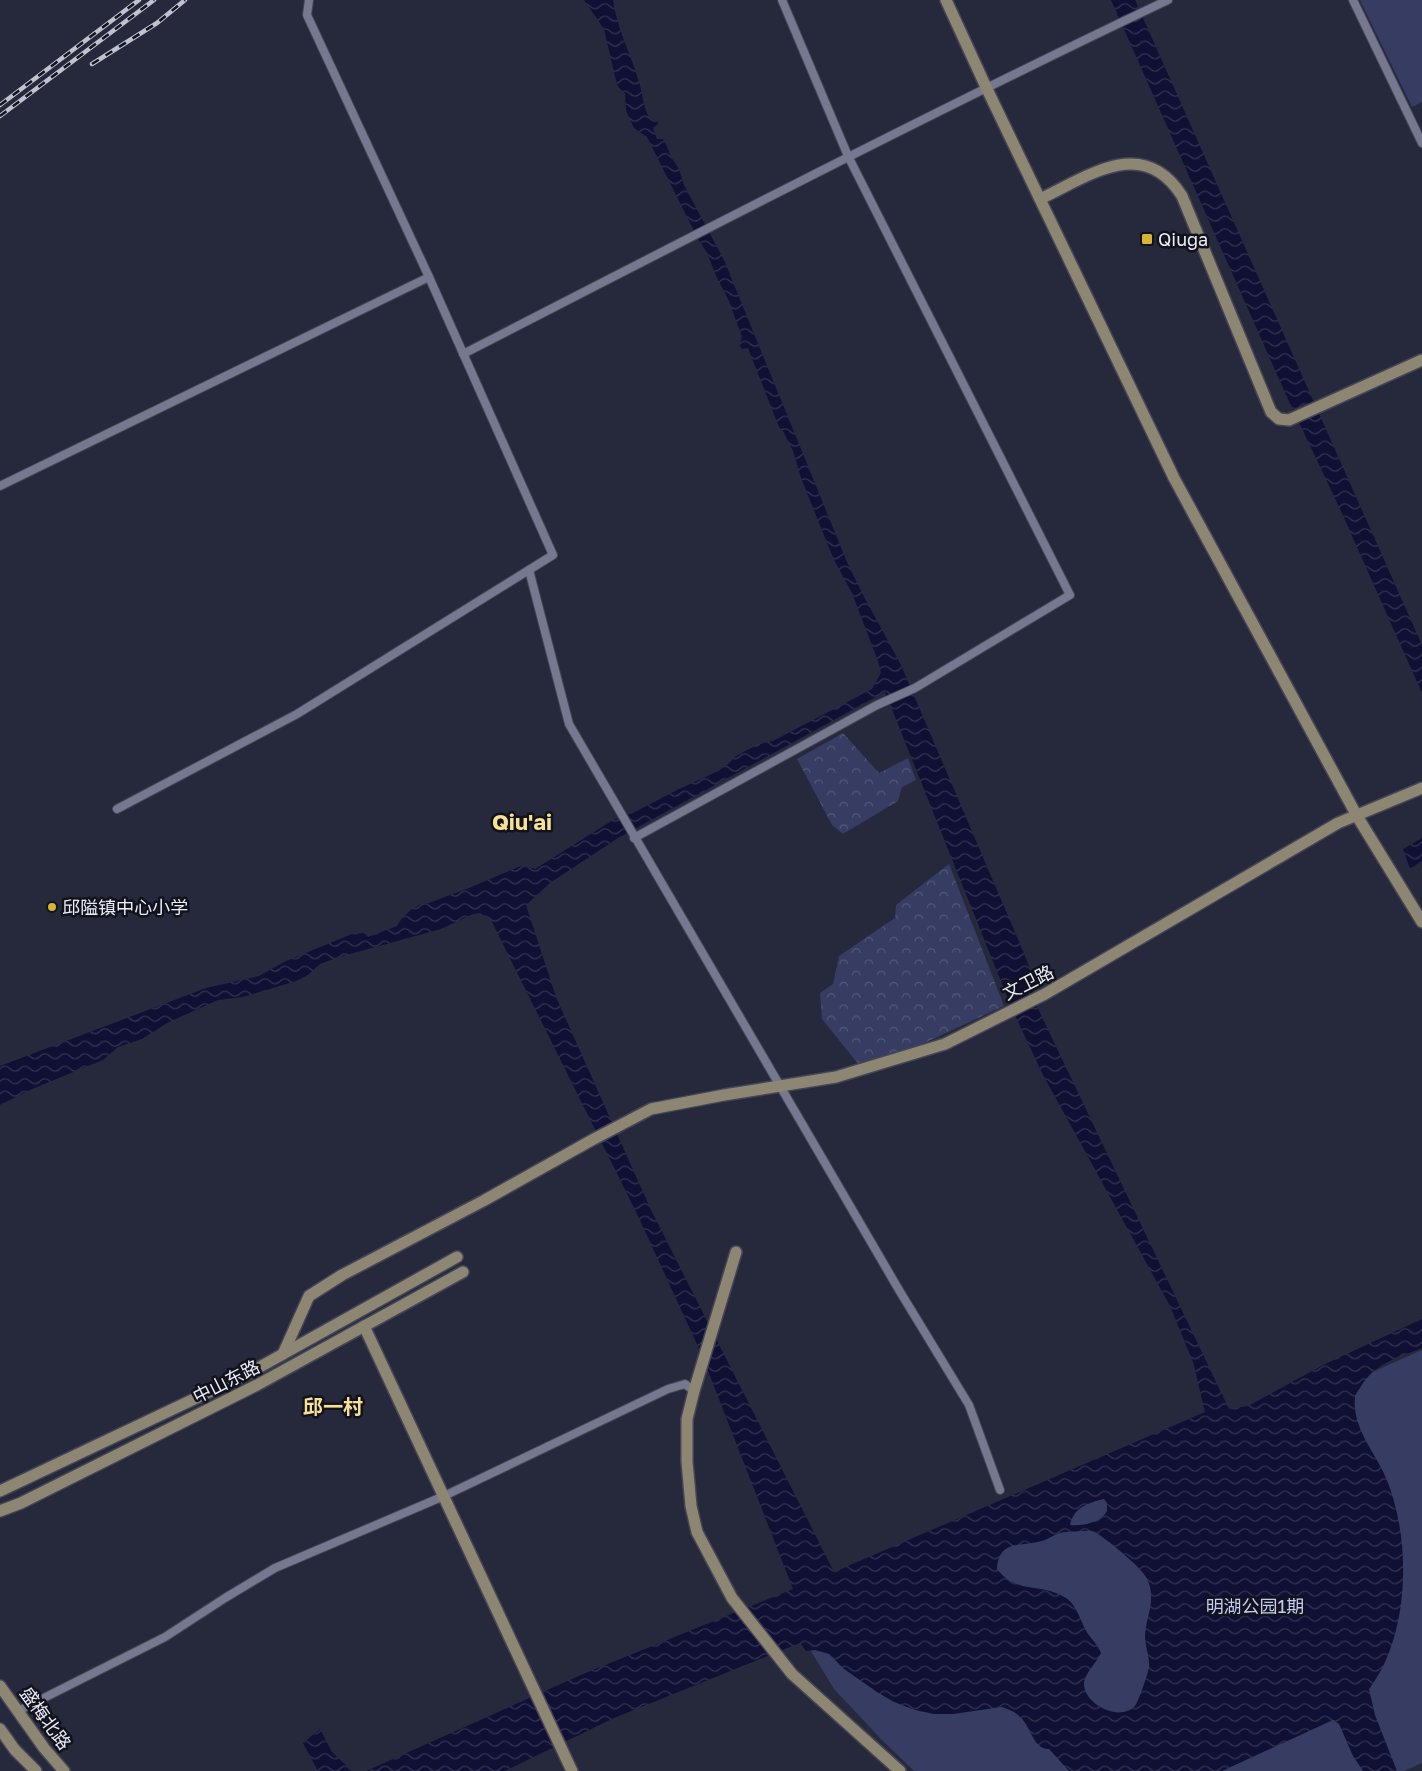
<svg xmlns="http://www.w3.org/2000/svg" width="1422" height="1771" viewBox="0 0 1422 1771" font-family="'Golos Text','Noto Sans SC',sans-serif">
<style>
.forest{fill:url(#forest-crowns)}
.park{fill:#373c63}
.water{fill:url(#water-waves);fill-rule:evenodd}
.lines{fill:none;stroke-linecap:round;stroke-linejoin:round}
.street-casing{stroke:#444656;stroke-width:10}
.secondary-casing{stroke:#444656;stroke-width:14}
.street{stroke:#75788f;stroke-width:8}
.secondary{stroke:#8d8672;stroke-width:11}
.rail-casing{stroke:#c0c2d0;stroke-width:4.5}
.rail{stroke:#11121b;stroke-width:2.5;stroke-dasharray:8;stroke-linecap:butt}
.poi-dot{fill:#d6b534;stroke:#11121b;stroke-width:2}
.labels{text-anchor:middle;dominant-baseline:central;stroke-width:5;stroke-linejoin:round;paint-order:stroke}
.poi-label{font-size:18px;fill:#eaecf9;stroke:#11121b;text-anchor:start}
.street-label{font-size:18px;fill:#eaecf9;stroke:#11121b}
.park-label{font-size:18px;fill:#c4cbf5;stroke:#11121b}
.quarter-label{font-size:20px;font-weight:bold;fill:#f7e193;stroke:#11121b}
.district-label{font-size:22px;font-weight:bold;fill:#f7e193;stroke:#11121b}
</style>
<defs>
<pattern id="forest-crowns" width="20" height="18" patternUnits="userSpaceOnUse" patternTransform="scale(1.25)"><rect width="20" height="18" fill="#373c63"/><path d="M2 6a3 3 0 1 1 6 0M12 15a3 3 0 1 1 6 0" fill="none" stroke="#54587a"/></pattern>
<pattern id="water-waves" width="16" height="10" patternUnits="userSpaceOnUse" patternTransform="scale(1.25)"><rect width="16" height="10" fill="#101034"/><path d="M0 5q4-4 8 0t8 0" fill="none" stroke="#333352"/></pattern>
</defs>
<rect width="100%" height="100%" fill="#26293c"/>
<g class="forest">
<polygon points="843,733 879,773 908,758 916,780 902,787 898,801 843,834 832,825 797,759"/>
<polygon points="949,864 1004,1006 864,1071 822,1019 820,993 833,984 839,956 895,918 896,905"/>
</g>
<g class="park">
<polygon points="1360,0 1422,0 1422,102 1412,107"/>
<polygon points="1422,1350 1422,1763 1404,1771 914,1771 881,1739 834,1689 809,1648 1083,1501"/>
</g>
<g class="water">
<path d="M584,0H613C617,29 631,54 639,82C643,95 643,107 650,119L658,121V124L653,128L657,139H663L666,144L671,157L679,169L684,185L724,260L847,562L862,593L901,665L1023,951L1035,981L1032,996L1229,1409L1248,1406L1323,1365L1422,1319V1348C1398,1358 1374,1363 1360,1388C1358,1391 1355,1394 1355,1398C1352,1428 1375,1452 1386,1478C1412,1539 1410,1636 1369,1689L1375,1715L1397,1771H1363L1353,1756L1339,1724L1333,1720L1222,1771H1069L1049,1749C1033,1750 1031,1726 1020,1717C1016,1712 1008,1709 1002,1707L953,1714H934L915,1710L894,1702L877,1692L844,1669L829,1654L815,1650L806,1651L800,1643L614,1718L505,1771H366L583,1674L793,1589L701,1353L638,1216L491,920L480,913L473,914L441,929L339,957L320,964L308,975L296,981L243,997L218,1000L167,1023L142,1039L118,1047L103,1060L32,1089L0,1105V1066L206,988L259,976L286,961L352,934L364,933L368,937L397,926L402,918L412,909L421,904L429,903L469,888L518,867L526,866L535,869L613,820L633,813L679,789L714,773L727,765L736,756L749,749L759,744L773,741L872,689L881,673L878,661L852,593L834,560L801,478L793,451L783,431L779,427L748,348L742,349L739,345L742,337L729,301L717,278L707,253L697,237L647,137L634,128L626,111L625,94L617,85L604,29ZM885,692L1012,1009L1043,1075L1170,1306L1193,1362L1205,1412L834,1572L651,1210L556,997L526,905L550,883L618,838ZM1104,1499L1107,1503V1511C1100,1523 1083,1526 1070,1525C1074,1507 1088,1503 1104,1499ZM1080,1531C1085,1531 1091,1530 1095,1532C1105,1538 1141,1567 1146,1577C1149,1582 1151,1589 1151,1595C1152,1609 1145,1623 1145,1637C1145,1646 1150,1657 1149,1667C1148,1674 1139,1700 1135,1706C1119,1723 1082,1703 1084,1682C1086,1672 1097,1662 1101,1653C1098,1645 1093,1641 1088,1634C1081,1623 1077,1605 1066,1598C1042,1582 1017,1595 997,1569C999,1539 1021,1547 1042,1541C1048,1539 1054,1535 1060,1533C1066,1531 1074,1532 1080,1531Z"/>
<polygon points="1111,0 1135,0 1422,645 1422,693 1340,509 1287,397"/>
<polygon points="1422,838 1422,861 1410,869 1403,849"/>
<polygon points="320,1729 332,1752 352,1771 318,1771 303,1743"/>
</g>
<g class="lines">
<defs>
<g id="street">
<polyline points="309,0 307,15 429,277"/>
<polyline points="1353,0 1422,143"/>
<path d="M463,354C697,234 930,113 1168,0"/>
<polyline points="0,486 429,277 553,555 297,714 117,809"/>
<polyline points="529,570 569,724 899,1290 969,1405 1000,1490"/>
<polyline points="634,838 877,705 915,688 1070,595 848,156 782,0"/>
<polyline points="18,1711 165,1637 225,1598 275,1568 444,1496 668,1389 685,1384 694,1391"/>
</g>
<g id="secondary">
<polyline points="946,0 986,87 1174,478 1357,816 1422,922"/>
<path d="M1040,199C1089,176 1143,135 1182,196L1271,412L1279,419L1289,420L1422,360"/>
<polyline points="736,1252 694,1391 687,1419 687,1462 691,1506 697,1532 732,1598 792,1674 900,1771"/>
<polyline points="364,1326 572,1771"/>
<polyline points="283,1354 309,1296 342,1275 483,1201 592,1140 651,1109 724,1095 836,1077 945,1044 1045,994 1338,823 1422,788"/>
<polyline points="0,1491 249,1373 457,1257"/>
<polyline points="0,1511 21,1503 257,1385 463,1272"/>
<polyline points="0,1686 44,1748 64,1771"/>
<polyline points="0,1729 15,1750 36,1771"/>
</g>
</defs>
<use href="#street" class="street-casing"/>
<use href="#secondary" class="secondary-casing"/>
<use href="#street" class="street"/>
<use href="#secondary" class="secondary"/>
<defs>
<g id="rail">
<polyline points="92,64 157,23 185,0"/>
<polyline points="0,105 139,0"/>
<polyline points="0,116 154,0"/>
</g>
</defs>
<use href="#rail" class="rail-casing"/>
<use href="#rail" class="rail"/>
</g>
<g class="poi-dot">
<rect x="1141" y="233" width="12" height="12" rx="2.5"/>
<circle cx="52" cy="907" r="5"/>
</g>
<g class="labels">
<g class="poi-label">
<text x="1158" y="239">Qiuga</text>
<text x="62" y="907">邱隘镇中心小学</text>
</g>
<g class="street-label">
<text transform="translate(1028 982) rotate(-27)">文卫路</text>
<text transform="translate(226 1381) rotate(-27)">中山东路</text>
<text transform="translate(46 1718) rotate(54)">盛梅北路</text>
</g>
<g class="park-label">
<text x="1255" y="1606">明湖公园1期</text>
</g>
<g class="quarter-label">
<text x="333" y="1406">邱一村</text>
</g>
<g class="district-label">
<text x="522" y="821">Qiu'ai</text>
</g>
</g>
</svg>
